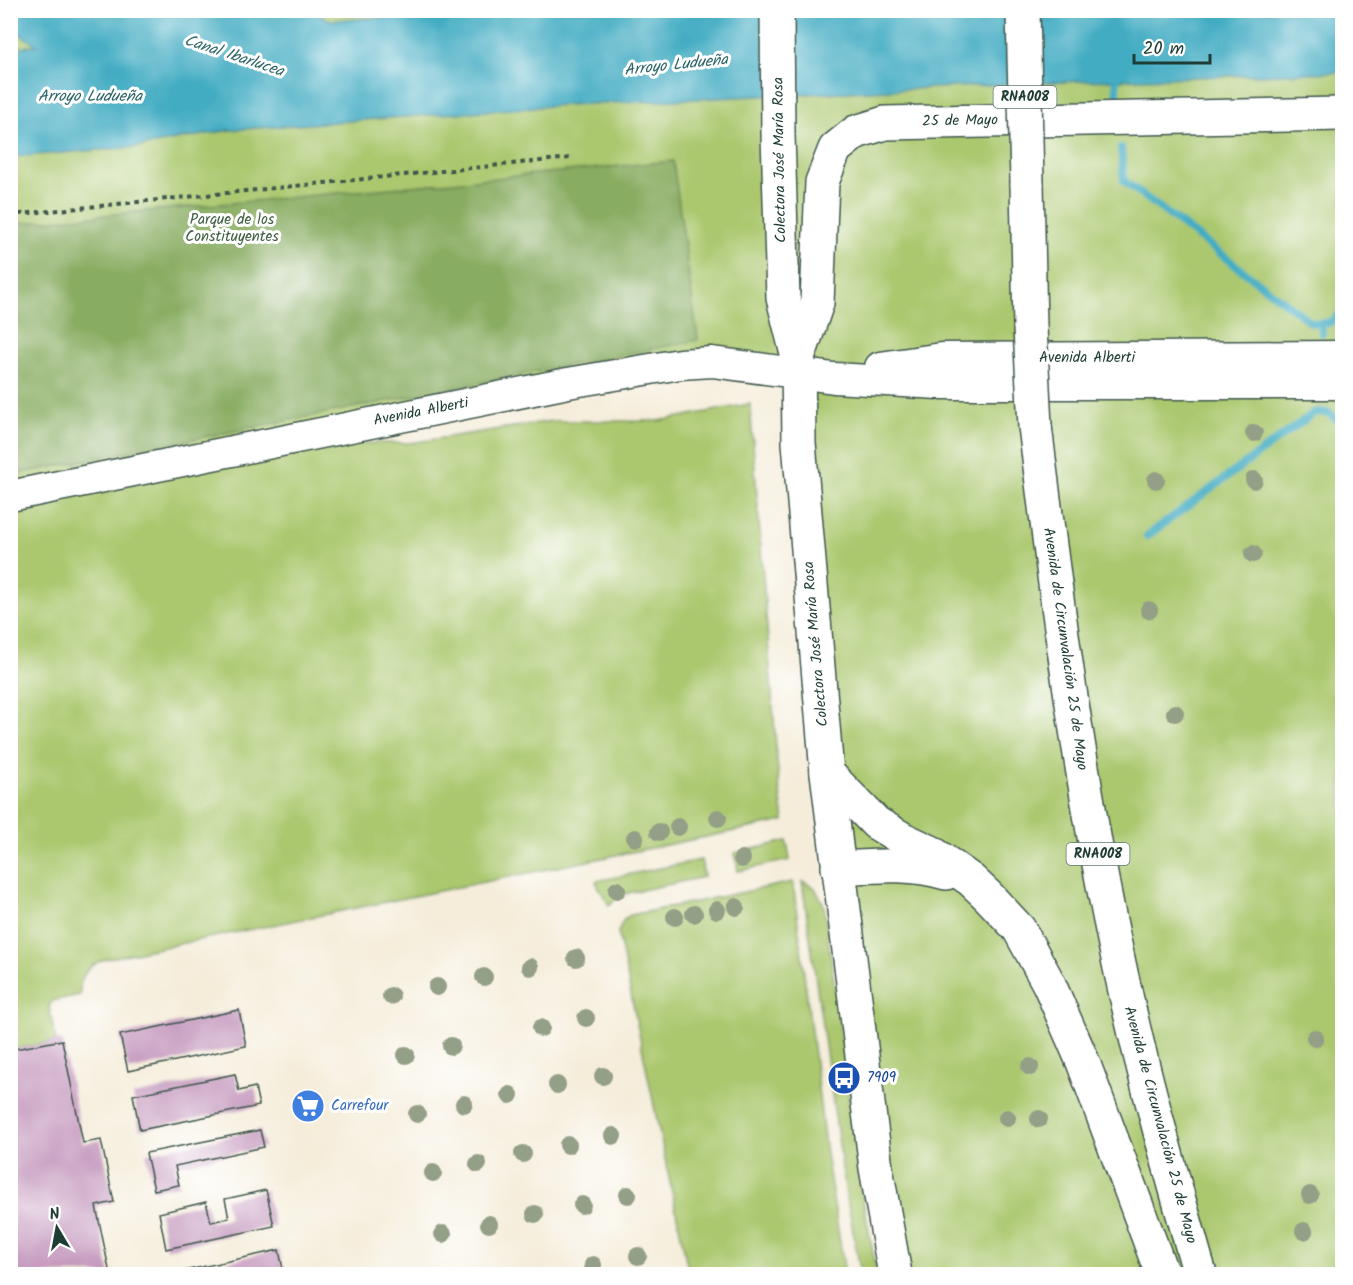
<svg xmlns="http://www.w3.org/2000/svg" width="1353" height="1285" viewBox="0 0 1353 1285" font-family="Kalam,sans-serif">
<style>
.green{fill:#abc86e;stroke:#658251;stroke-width:1.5}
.forest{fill:#88ac61;stroke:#54744a;stroke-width:1.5}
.water{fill:#43acc2;stroke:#31747b;stroke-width:1.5}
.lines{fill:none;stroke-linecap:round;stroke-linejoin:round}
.stream{stroke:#43acc2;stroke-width:8}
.building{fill:#c498bd}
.minor-casing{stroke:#3f574d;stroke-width:33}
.major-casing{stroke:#3f574d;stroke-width:36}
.highway-casing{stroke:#3f574d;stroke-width:36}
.path{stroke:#3f574d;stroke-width:4;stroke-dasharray:4.5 4.5;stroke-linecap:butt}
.minor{stroke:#fff;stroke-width:30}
.major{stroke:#fff;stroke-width:33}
.highway{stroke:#fff;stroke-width:33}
.highway-bridge-casing{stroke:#3f574d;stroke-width:36;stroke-linecap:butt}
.highway-bridge{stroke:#fff;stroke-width:33}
.tree{fill:#939f86}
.labels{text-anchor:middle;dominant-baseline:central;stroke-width:6;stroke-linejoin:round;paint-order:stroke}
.shield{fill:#fff;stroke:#627771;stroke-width:1.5}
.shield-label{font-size:14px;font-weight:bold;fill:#1f3d34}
.street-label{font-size:15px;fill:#1f3d34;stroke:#fff}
.park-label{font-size:15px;fill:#426042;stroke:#fff}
.transit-label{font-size:15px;fill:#164399;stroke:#fff;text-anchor:start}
.shop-label{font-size:15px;fill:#366cbe;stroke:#fff;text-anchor:start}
.water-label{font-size:16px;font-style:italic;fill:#2c6466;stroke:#fff}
</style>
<rect width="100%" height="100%" fill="#fff"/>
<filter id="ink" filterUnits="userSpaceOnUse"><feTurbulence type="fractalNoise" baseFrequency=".0167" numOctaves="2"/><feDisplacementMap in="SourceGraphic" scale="12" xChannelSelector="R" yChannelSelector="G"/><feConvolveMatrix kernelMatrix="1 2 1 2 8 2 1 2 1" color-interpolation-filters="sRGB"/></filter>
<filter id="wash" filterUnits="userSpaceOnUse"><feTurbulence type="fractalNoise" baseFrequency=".008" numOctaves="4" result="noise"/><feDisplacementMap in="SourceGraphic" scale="24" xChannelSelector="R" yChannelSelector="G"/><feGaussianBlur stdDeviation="1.35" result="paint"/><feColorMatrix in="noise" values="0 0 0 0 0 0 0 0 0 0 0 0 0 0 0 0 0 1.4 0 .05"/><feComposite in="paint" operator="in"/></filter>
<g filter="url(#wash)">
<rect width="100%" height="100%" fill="#f5edda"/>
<g class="green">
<polygon points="11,11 1342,11 1342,1274 895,1274 797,374 712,362 11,496"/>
<path d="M750,404L779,786L784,821L105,959C87,966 79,976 80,995L52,1001L49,1007L56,1041L11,1050V507L341,443H410L552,421H658Z"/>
<polygon points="787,841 790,860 738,871 735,853"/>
<path d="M701,860L704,877L628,893L622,895L609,905C605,898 598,888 596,881Z"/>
<polygon points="802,881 815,888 824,905 860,1183 877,1274 861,1274 845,1188"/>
<polygon points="793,882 826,1154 845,1274 689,1274 618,932 624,919 631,915"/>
</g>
<polygon class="forest" points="673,161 698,340 11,475 11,224"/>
<polygon class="water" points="11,10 308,10 331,20 549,10 1342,11 1342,72 1083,81 565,105 230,130 138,147 11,157 10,49 36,45 11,28"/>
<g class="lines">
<g class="stream">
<polyline points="1116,70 1117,96"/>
<polyline points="1121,148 1124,181 1312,323 1329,323 1342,312"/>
<polyline points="1321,323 1322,333"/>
<polyline points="1147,536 1315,412 1329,413 1342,424"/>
</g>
</g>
<g id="blocks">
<g class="building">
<polygon points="239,1010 246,1046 128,1071 120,1035"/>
<polygon points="62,1040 83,1143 101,1140 114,1202 96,1206 110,1274 10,1274 10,1050"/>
<polygon points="235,1074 239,1091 255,1087 259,1106 140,1130 133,1095"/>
<polygon points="260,1130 264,1147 175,1166 179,1185 154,1190 146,1153"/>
<polygon points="266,1190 274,1226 166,1249 159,1213 206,1202 211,1222 229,1218 225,1199"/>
<polygon points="279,1250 284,1274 170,1274"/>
</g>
</g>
</g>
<g filter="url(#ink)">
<use href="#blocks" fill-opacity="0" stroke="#3f574d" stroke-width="1.5"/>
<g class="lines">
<defs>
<g id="minor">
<polyline points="880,367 942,358 1342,356"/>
<polyline points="10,496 568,383 680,364 712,362 834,378 939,384 1342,384"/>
</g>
<g id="major">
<polyline points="777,10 778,135 783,298 798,358 799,443 827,773 876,1168 895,1274"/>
<polyline points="798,358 817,303 822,182 835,149 856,132 885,123 1342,114"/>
</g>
<g id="highway">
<polyline points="1027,183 1030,328"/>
<path d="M1035,426C1057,607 1081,789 1120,968C1142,1071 1171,1173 1200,1274"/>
<polyline points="827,773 876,823 903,839 931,852 971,880 988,896 1019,929 1049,984 1083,1062 1162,1274"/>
<path d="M838,868C875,866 910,862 946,873"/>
</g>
</defs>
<use href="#minor" class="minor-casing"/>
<use href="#major" class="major-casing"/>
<use href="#highway" class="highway-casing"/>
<polyline class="path" points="10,215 570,158"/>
<use href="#minor" class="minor"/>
<use href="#major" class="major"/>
<use href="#highway" class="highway"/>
<defs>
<g id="highway-bridge">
<polyline points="1023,10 1027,183"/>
<polyline points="1030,328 1035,426"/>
</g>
</defs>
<use href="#highway-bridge" class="highway-bridge-casing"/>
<use href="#highway-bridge" class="highway-bridge"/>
</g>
<g class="tree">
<circle cx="1254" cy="433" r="9"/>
<circle cx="1156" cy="480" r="9"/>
<circle cx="1254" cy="480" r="9"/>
<circle cx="1253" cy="554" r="9"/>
<circle cx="1149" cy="610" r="9"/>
<circle cx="1175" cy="713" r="9"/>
<circle cx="718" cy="818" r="9"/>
<circle cx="678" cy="827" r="9"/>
<circle cx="659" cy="832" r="9"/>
<circle cx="635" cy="838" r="9"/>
<circle cx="742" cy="859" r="9"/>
<circle cx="617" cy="890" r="9"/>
<circle cx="736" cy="907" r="9"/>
<circle cx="717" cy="910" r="9"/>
<circle cx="694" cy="914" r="9"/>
<circle cx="675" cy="917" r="9"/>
<circle cx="576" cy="958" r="9"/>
<circle cx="530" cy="967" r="9"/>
<circle cx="484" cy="977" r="9"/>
<circle cx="437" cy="987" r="9"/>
<circle cx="391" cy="996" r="9"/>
<circle cx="586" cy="1018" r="9"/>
<circle cx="541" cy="1028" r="9"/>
<circle cx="1315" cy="1038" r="9"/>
<circle cx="451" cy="1046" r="9"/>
<circle cx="406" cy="1055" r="9"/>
<circle cx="1030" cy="1067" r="9"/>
<circle cx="603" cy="1076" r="9"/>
<circle cx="557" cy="1085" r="9"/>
<circle cx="510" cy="1095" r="9"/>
<circle cx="464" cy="1104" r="9"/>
<circle cx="417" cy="1114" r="9"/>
<circle cx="1007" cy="1118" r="9"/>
<circle cx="1039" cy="1119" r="9"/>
<circle cx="613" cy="1136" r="9"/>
<circle cx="568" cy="1145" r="9"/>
<circle cx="523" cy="1154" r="9"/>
<circle cx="478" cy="1164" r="9"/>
<circle cx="433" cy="1173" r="9"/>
<circle cx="628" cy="1195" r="9"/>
<circle cx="1310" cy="1195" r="9"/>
<circle cx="582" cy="1205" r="9"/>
<circle cx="535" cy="1214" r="9"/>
<circle cx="489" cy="1224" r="9"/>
<circle cx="1304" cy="1231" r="9"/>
<circle cx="443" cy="1234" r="9"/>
<circle cx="638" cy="1256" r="9"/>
<circle cx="593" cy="1265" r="9"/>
</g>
</g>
<defs>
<symbol id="bus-disc" viewBox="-11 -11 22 22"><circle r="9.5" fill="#1a4fb4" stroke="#fff"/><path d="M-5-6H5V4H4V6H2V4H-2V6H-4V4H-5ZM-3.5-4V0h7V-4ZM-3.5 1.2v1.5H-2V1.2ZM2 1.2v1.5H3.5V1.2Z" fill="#fff"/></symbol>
<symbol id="supermarket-disc" viewBox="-11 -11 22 22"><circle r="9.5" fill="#3f7fe0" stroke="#fff"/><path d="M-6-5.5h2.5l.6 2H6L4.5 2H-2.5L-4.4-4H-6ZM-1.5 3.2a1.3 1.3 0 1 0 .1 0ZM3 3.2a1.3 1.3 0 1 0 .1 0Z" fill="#fff"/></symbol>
</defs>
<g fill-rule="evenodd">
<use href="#bus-disc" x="825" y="1059" width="38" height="38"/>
<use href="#supermarket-disc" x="289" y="1087" width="38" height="38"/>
</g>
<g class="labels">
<g class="shield">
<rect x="993.5" y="86" width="63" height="22" rx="4.5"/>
<rect x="1066.5" y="843" width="63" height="22" rx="4.5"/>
</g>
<g class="shield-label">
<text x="1025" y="97">RNA008</text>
<text x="1098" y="854">RNA008</text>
</g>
<g class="street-label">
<text transform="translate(960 121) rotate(-1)">25 de Mayo</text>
<text transform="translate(780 160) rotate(-91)">Colectora José María Rosa</text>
<text x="1087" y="358">Avenida Alberti</text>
<text transform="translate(421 412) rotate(-11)">Avenida Alberti</text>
<text transform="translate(816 644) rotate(-95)">Colectora José María Rosa</text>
<text transform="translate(1065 649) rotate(82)">Avenida de Circunvalación 25 de Mayo</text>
<text transform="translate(1160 1125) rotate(75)">Avenida de Circunvalación 25 de Mayo</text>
</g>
<g class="park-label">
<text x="232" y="220">Parque de los<tspan x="232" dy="17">Constituyentes</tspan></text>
</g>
<g class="transit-label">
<text x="867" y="1078">7909</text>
</g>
<g class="shop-label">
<text x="331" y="1106">Carrefour</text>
</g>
<g class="water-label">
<text transform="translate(234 56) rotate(18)">Canal Ibarlucea</text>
<text transform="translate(676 65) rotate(-6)">Arroyo Ludueña</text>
<text x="90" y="96">Arroyo Ludueña</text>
</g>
</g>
<rect width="1353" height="1285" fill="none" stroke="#fff" stroke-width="36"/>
<g transform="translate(57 1228) rotate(350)" stroke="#ffffff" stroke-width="4.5" paint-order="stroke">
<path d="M0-4.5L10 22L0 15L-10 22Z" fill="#1f3d34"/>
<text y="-9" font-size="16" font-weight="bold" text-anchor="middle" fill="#1f3d34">N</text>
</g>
<path d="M1134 54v9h76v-9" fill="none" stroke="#1f3d34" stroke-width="3"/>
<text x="1143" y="54" font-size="18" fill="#1f3d34" stroke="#ffffff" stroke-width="4.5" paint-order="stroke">20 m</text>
</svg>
